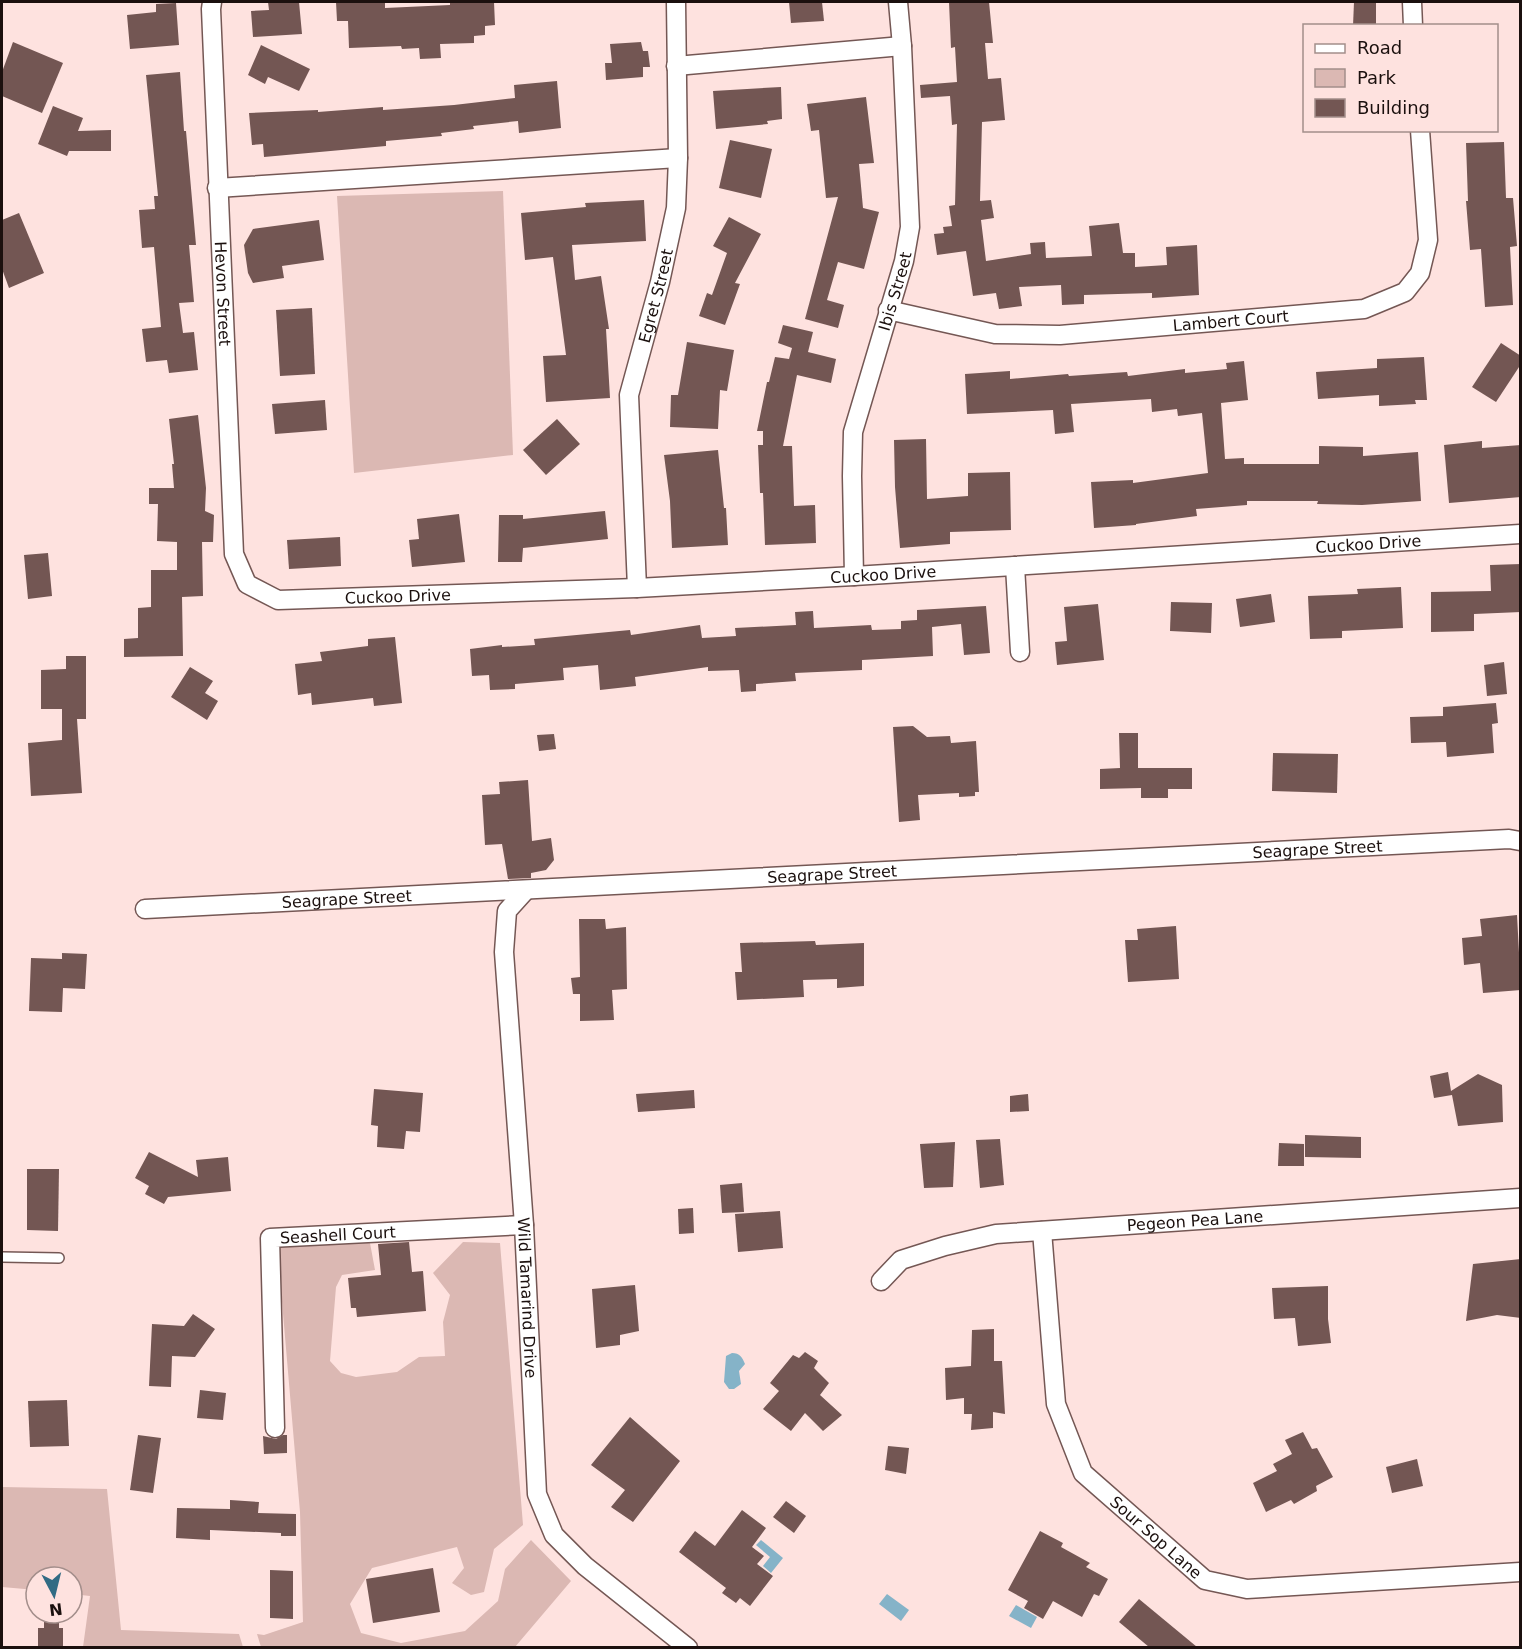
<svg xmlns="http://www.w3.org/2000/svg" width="1522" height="1649" viewBox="0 0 1522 1649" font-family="'DejaVu Sans',sans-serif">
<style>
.green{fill:#dbb8b3}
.water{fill:#85b3c8}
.building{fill:#735653}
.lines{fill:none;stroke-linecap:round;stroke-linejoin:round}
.service-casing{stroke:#745754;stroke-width:12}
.minor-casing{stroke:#745754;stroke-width:21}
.service{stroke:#fff;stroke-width:9}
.minor{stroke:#fff;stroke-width:18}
.labels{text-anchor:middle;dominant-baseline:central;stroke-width:6;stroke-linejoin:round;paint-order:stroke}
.street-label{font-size:16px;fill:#1b100e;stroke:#fee2df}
</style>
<rect width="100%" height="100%" fill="#fee2df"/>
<g class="green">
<polygon points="503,191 513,455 354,473 337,196"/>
<polygon points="463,1242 500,1243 523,1525 494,1549 484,1592 471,1595 452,1583 464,1568 457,1547 372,1568 350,1604 361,1633 401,1643 465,1631 498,1601 505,1569 531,1540 571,1581 515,1647 472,1646 466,1648 261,1647 257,1634 264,1635 303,1622 300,1512 277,1243 370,1243 375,1270 342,1275 336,1287 330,1361 341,1373 356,1377 397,1372 419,1357 445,1356 443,1322 450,1295 433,1273"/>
<polygon points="2,1487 107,1489 121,1630 239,1634 243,1647 83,1647 90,1596 72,1594 72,1577 36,1577 36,1590 2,1587"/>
</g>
<g class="water">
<path d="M732,1353C740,1353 742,1357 745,1364L739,1371L741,1384L734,1389H729L724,1382L726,1356Z"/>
<polygon points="761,1540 783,1558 771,1573 763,1566 770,1557 756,1545"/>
<polygon points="887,1594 909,1610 901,1621 879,1604"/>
<polygon points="1016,1605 1037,1617 1031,1628 1009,1616"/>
</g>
<g class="building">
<polygon points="268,2 299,2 302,34 253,37 251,11 269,10"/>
<polygon points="336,2 385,2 385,8 450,5 450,2 494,2 495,25 485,26 485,35 474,36 474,43 440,44 441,58 420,59 419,48 402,49 401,46 349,48 348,21 337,21"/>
<polygon points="789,2 822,2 824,21 791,23"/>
<polygon points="949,2 989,2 993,43 985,43 988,79 1001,78 1005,120 982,122 980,201 991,200 994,218 981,220 986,261 1031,254 1030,243 1045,242 1046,258 1092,256 1089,226 1119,223 1123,253 1135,253 1135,267 1167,265 1166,247 1197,245 1199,295 1152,298 1152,293 1084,295 1084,304 1062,305 1061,285 1019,287 1022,306 999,309 996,293 973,296 966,251 937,255 934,234 944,233 943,227 952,226 949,206 955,205 957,124 952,125 950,96 921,98 920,85 957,82 955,47 951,48"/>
<polygon points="1354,2 1376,2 1376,26 1353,26"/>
<polygon points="176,3 179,45 130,49 127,15 156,12 156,4"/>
<polygon points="13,42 63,63 42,113 2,96 2,72"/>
<polygon points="641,42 643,51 648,51 650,67 643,67 643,77 606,80 605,63 612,63 610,44"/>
<polygon points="261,45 310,69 299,91 268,77 265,84 248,75"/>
<polygon points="180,72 184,131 186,131 196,245 189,245 194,302 179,303 183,333 194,332 198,370 169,373 167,360 146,362 142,329 161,327 154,247 142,248 139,210 155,209 154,196 158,196 146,75"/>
<polygon points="557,81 561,128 519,133 518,121 473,126 474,129 441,133 442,136 386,141 386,146 264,157 263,144 252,145 249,113 318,110 318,112 383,107 383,110 454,105 515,98 514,85"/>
<polygon points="781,87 782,119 767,121 768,124 716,129 713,91"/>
<polygon points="866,97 874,163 859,164 863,208 879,212 864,269 838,262 827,300 844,305 838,328 805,319 838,197 826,198 819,130 811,131 807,104"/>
<polygon points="53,106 83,118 78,131 111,130 111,151 69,151 67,156 38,144"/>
<polygon points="730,140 772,149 761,198 719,188"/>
<polygon points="1504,142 1506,198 1513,198 1517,246 1510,247 1513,305 1485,307 1481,249 1470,250 1466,201 1468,201 1466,143"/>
<polygon points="644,200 646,241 572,245 575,280 601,276 609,329 606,329 610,398 546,402 543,356 566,355 553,257 525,260 521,213 586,207 585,203"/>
<polygon points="19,213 44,273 9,288 2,269 2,220"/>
<polygon points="729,217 761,234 735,283 740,284 725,325 699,316 707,293 712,295 727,253 713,246"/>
<polygon points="319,220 324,260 282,266 284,278 253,283 248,273 244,245 253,229"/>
<polygon points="312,308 315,374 280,376 276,310"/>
<polygon points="783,325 813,332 808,352 836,359 831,383 797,375 783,446 792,446 794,506 815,505 816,543 765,545 763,493 760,493 758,445 763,445 763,431 757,431 767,382 769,382 775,357 789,359 792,348 778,343"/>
<polygon points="687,342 734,350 727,391 720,390 718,429 670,427 671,395 678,395"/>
<polygon points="1501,343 1521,356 1521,364 1496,402 1472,387"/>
<polygon points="1424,357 1427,400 1415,400 1416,404 1379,406 1379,395 1318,399 1316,372 1377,368 1377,359"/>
<polygon points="1244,361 1248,400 1221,403 1225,459 1244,458 1244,464 1319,464 1319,446 1363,447 1363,456 1418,452 1421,501 1362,505 1317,504 1318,501 1247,501 1247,505 1196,509 1197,516 1136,524 1136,525 1094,528 1091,482 1133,480 1133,483 1208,473 1202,413 1178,416 1177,409 1152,412 1151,399 1071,404 1074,432 1055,434 1053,410 967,414 965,374 1010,371 1010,379 1068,374 1069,376 1127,372 1128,376 1185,369 1185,373 1227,369 1226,363"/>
<polygon points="325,400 327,430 275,434 272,404"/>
<polygon points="198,415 206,488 205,511 214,515 213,542 202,542 203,596 182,597 183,656 124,657 124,639 138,638 138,608 151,607 151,570 177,570 177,542 157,541 158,504 149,504 149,488 174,488 172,464 174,464 169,419"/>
<polygon points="557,419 580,444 546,475 523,450"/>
<polygon points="926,439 927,499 968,496 968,473 1010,472 1011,530 950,532 950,544 900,548 895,487 894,440"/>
<polygon points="1482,441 1482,448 1521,445 1521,497 1449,503 1444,445"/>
<polygon points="718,450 724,508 726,508 728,545 672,548 670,501 664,455"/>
<polygon points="605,511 608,539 523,548 522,562 498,562 499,515 523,515 523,519"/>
<polygon points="459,514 465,562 412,567 409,540 419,539 417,519"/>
<polygon points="340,537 341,566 289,569 287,540"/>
<polygon points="48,553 52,596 28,599 24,555"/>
<polygon points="1521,564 1521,612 1474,614 1474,631 1431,632 1431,592 1491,591 1490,565"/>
<polygon points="1401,587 1403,628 1342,631 1342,638 1310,639 1308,596 1358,594 1357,589"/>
<polygon points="1271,594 1275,622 1240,627 1236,599"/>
<polygon points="1171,602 1212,603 1211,633 1170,631"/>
<polygon points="1098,604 1104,660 1057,665 1055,642 1067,641 1064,607"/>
<polygon points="986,606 990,653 964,655 961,624 932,627 933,656 862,660 862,670 795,673 796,681 756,684 756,691 741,692 739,670 708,671 708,667 635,677 636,686 600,690 598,665 563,668 564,680 515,684 515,689 490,690 489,675 472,676 470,649 502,645 502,647 535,645 534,639 630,630 631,635 700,625 702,638 736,636 735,628 796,625 795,612 813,611 814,628 871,625 872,630 901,629 901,621 917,620 917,610"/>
<polygon points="395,637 402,703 374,706 373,698 312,705 311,693 298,695 295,664 322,661 320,652 368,646 368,639"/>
<polygon points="66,656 86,656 86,719 77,719 82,793 31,796 28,743 62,740 62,709 41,709 41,670 66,669"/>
<polygon points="1504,662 1507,694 1487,696 1484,665"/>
<polygon points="190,667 213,681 205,693 218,701 207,720 171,697"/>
<polygon points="1496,703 1498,723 1492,724 1494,753 1447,757 1446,742 1411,743 1410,717 1443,716 1443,707"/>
<polygon points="913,726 927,737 950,736 951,743 976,741 979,792 975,792 975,796 959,797 959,793 918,795 920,820 899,822 893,727"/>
<polygon points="1119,733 1138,733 1138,768 1192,768 1192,789 1168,789 1168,798 1141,798 1141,788 1100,789 1100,769 1120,768"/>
<polygon points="554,734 556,749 539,751 537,735"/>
<polygon points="1273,753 1338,754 1337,793 1272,791"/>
<polygon points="528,780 532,841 551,838 554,860 546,870 531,873 531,878 508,879 502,844 485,845 482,795 500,794 499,782"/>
<polygon points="1517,915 1521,990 1483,993 1480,963 1464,965 1462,938 1482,936 1480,919"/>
<polygon points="579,919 605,919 606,929 626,927 627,989 612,990 614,1020 580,1021 580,994 573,994 571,978 580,977"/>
<polygon points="1176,926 1179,979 1128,982 1125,940 1138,940 1137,929"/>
<polygon points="815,941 816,945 864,943 864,986 837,988 837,979 803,980 804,997 737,1000 735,972 742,972 740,943"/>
<polygon points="62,953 87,954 85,989 63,988 62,1012 29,1011 31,958 62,959"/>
<polygon points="1448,1072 1451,1091 1478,1074 1502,1085 1503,1122 1458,1126 1452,1095 1434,1098 1430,1076"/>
<polygon points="374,1089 423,1093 420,1132 406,1131 404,1149 377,1147 378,1126 371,1125"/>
<polygon points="694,1090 695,1108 638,1112 636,1094"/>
<polygon points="1028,1094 1029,1111 1010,1112 1010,1096"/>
<polygon points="1305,1135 1361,1137 1361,1158 1305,1157"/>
<polygon points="1000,1139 1004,1185 980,1188 976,1140"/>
<polygon points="955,1142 953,1187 924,1188 920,1144"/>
<polygon points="1279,1143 1304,1144 1304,1166 1278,1166"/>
<polygon points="149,1152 198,1177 196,1160 228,1157 231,1191 168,1197 164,1204 145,1194 149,1186 135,1178"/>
<polygon points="27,1169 59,1169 58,1231 27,1230"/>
<polygon points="742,1183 744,1212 722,1213 720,1185"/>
<polygon points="693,1208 694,1233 679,1234 678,1209"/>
<polygon points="780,1211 783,1248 738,1252 735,1214"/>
<polygon points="409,1242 412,1272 423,1271 426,1311 357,1317 356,1308 351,1308 348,1278 381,1275 378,1244"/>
<polygon points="1521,1259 1521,1318 1497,1315 1466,1321 1473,1264"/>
<polygon points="635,1285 639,1331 620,1335 620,1345 596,1348 592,1289"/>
<polygon points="1328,1286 1328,1319 1331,1343 1298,1346 1295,1318 1274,1319 1272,1288"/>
<polygon points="193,1314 215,1329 195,1357 172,1356 171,1387 149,1386 152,1324 184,1326"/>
<polygon points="994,1329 994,1361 1002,1361 1005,1414 993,1412 993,1428 971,1430 972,1414 964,1414 964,1398 946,1400 945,1368 971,1366 972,1330"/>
<polygon points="805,1352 818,1361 814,1368 829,1383 820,1395 842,1415 823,1431 805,1413 791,1431 763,1409 779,1391 770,1383 793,1355 799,1358"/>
<polygon points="200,1390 226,1393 223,1420 197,1418"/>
<polygon points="67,1400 69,1446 30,1447 28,1401"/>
<polygon points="630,1417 680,1461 633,1522 611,1507 625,1490 591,1465"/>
<polygon points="1303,1432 1312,1449 1317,1448 1333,1477 1316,1486 1317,1491 1294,1504 1291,1500 1266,1512 1253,1483 1277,1471 1273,1464 1292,1454 1285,1440"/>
<polygon points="138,1435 161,1438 153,1493 130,1490"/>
<polygon points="283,1435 287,1435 287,1453 264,1454 263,1436 276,1439"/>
<polygon points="888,1446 909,1448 906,1474 885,1470"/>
<polygon points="1417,1459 1423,1486 1392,1493 1386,1467"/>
<polygon points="230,1500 259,1502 258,1513 296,1514 296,1536 281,1536 281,1533 210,1530 210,1540 176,1538 177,1508 230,1509"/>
<polygon points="786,1501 806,1516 794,1533 773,1517"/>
<polygon points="742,1510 766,1528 752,1547 764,1556 757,1564 773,1576 750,1606 740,1598 736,1603 722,1593 726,1588 679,1552 695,1531 715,1546"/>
<polygon points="1040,1531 1063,1543 1061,1547 1090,1563 1086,1567 1108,1579 1099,1596 1094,1594 1082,1617 1053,1601 1043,1619 1024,1608 1028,1601 1008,1590"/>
<polygon points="433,1568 440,1612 373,1623 366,1579"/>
<polygon points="270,1570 293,1571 293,1619 270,1618"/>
<polygon points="1139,1599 1197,1647 1149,1647 1119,1622"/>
<polygon points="44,1620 59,1620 59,1628 63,1628 63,1647 38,1647 38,1628 44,1628"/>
</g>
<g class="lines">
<defs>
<polyline id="service" points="2,1257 59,1258"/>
<g id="minor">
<path id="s1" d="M212,2L211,9L234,554L247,584L278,600L637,588L854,576L1520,534"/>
<polyline points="1412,2 1413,26"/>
<polyline points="676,66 902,46"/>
<polyline points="217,188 678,158"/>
<path id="s2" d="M888,310L995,334L1060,335L1364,309L1405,292L1420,273L1428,240L1420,130"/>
<polyline points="1015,566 1020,652"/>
<path id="s3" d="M854,576L852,476L853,432L904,261L910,227L902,46L898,2"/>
<path id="s4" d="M637,588L629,395L660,282L676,208L678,158L676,2"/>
<path id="s5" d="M526,890L507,911L504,952L524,1225L537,1494L554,1535L585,1566L688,1648"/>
<path id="s6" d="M145,909L1509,839L1520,841"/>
<path id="s7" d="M1042,1231L1056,1404L1083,1473L1205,1580L1247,1589L1520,1572"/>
<path id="s8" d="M881,1281L901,1260L945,1246L996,1234L1520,1198"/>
<path id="s9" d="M275,1428L270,1238L524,1225"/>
</g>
</defs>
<use href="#service" class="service-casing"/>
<use href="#minor" class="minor-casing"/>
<use href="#service" class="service"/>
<use href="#minor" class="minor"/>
</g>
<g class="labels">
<g class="street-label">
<text stroke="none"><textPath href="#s3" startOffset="291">Ibis Street</textPath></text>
<text stroke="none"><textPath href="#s1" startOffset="292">Hevon Street</textPath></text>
<text stroke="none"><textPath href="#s4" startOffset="296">Egret Street</textPath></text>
<text stroke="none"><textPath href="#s2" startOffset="346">Lambert Court</textPath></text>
<text stroke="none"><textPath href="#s1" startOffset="1712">Cuckoo Drive</textPath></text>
<text stroke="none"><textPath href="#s1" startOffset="1226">Cuckoo Drive</textPath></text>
<text stroke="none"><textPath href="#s1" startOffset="740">Cuckoo Drive</textPath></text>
<text stroke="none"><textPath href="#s6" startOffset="1174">Seagrape Street</textPath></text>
<text stroke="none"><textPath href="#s6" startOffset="688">Seagrape Street</textPath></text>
<text stroke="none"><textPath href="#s6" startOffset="202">Seagrape Street</textPath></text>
<text stroke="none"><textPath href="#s8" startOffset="327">Pegeon Pea Lane</textPath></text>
<text stroke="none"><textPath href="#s9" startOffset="258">Seashell Court</textPath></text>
<text stroke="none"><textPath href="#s5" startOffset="416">Wild Tamarind Drive</textPath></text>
<text stroke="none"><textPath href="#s7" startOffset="345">Sour Sop Lane</textPath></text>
</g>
</g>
<rect width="1522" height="1649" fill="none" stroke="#1b100e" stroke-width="6"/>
<rect x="1303" y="24" width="195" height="108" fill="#fee2df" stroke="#a38e8b" stroke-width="1.5"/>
<rect x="1315" y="44" width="30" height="9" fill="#ffffff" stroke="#a38e8b" stroke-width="1.5"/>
<text x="1357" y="54" font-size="18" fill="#1b100e">Road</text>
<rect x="1315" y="69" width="30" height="18" fill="#dbb8b3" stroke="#a38e8b" stroke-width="1.5"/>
<text x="1357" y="84" font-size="18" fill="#1b100e">Park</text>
<rect x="1315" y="99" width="30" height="18" fill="#735653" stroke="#a38e8b" stroke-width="1.5"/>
<text x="1357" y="114" font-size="18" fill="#1b100e">Building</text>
<g transform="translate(54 1595) rotate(173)"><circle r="28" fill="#fee2df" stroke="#a38e8b" stroke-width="1.5"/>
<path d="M0-4.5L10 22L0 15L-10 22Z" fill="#316b84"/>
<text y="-9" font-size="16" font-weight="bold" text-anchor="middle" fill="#1b100e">N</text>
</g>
</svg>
